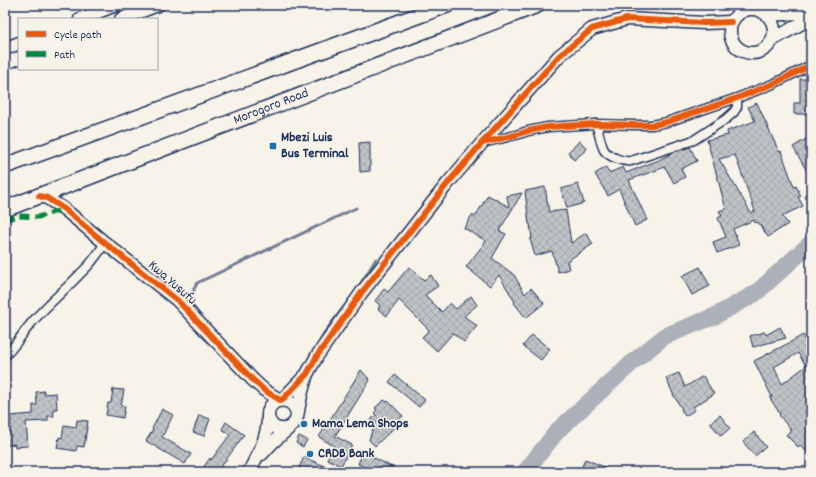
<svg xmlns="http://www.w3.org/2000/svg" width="816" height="477" viewBox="0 0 816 477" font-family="Dekko,sans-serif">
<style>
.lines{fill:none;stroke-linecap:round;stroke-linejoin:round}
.stream{stroke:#727c95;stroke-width:3}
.river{stroke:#acb0b9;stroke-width:17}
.building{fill:url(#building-cross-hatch);stroke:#1b2f5e;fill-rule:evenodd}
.street-casing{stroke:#1b2f5e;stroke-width:11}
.secondary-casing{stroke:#1b2f5e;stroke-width:15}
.highway-casing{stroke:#1b2f5e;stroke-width:18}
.street{stroke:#f7f3e8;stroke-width:8}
.secondary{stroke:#f7f3e8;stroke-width:12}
.highway{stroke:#f7f3e8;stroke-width:15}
.quiet{stroke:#00873e;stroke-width:5;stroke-dasharray:10 5;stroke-linecap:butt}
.cycleway-casing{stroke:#f7f3e8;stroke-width:8}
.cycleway{stroke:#e8590c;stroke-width:6}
.poi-dot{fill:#1f6fb2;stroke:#f7f3e8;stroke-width:1.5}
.labels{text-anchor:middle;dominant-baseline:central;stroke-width:3;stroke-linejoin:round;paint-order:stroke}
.street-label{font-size:14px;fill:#1b2f5e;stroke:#f7f3e8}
.poi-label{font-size:14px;font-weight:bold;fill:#1b2f5e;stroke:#f7f3e8;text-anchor:start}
</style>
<defs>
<pattern id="building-cross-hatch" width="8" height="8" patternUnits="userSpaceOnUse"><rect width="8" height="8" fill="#c0c3c5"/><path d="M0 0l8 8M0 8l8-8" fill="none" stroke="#a4a8ac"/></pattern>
</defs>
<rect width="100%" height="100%" fill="#f7f3e8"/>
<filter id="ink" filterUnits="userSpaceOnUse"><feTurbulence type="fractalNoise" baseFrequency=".025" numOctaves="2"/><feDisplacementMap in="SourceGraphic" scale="8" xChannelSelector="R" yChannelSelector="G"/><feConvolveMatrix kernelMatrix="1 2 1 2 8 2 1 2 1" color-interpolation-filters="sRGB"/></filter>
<g filter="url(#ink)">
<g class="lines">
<g class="stream">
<polyline points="358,288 376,259"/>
<polyline points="201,317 191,304 194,289 197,283 356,208"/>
<polyline points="318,345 325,332 350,299"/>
</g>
<polyline class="river" points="525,472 558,430 634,361 665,336 715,316 756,293 811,243"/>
</g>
<g class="building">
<polygon points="800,79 811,79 811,114 794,114 794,103 800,103"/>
<path d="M757,103L779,152L781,151L794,187L796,186L801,196L798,197L803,206L782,216L788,224L768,237L758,222L755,223L754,220L733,229L739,245L717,253L713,242L726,237L718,218L722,216L719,211L726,209L707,140L728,135L727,131L755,121L748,107ZM735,155L755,211L751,213L719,159Z"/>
<polygon points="811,136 811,178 793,147"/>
<polygon points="580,141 587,149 574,160 568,152"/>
<polygon points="370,142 370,171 360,172 359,143"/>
<polygon points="690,147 697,161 681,169 685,177 674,183 665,167 629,180 647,220 635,226 619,189 608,196 595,174 606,167 609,173 623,167 626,173 659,160 674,152"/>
<polygon points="578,184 584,203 567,208 561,189"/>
<polygon points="545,187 549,212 566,210 571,243 586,233 593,244 567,261 569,269 558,272 552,251 535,256 530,239 532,239 530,224 529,224 525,191"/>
<polygon points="522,193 499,231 506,234 492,258 514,275 525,294 531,288 544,303 526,318 514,303 515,302 499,275 490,286 466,267 486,241 464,228 472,215 475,217 488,195 509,207 507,196"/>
<polygon points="409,267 424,280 431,275 438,286 425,295 442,312 450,303 456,309 471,296 477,305 464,316 477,326 464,342 453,333 437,351 422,337 429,330 399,300 387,316 378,309 380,305 375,301 384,289 388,292"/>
<polygon points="700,267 710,286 692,295 682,276"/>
<polygon points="780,327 786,338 753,347 750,336 765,332 766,335"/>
<polygon points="532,335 550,349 541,360 523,346"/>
<path d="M803,335L811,348V456L800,445L798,447L786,435L791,430L779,415L780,414L770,398L772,397L754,361L789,343ZM798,353L806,366L782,384L774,367Z"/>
<polygon points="361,370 370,380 335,436 352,445 341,466 327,459 334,446 319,437"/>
<polygon points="679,373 685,387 703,376 714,394 693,407 695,410 685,416 681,409 682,409 674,396 666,378"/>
<polygon points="395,375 425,400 419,407 389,382"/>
<polygon points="113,389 124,390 121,406 125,406 123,418 106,415 108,403 111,403"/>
<polygon points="44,391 44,394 56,393 57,409 53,409 54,416 48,416 48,421 26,422 28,446 15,447 15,444 5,446 5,434 9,433 9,427 11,426 10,416 33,414 33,405 37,405 36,392"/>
<polygon points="384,400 387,402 388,401 403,416 397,421 398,424 375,446 369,440 372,431 375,427 374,426 376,422 371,420 376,415 374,413 377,410 375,408"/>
<polygon points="162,409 173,415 162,437 191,454 185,464 146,441 153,430 152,429"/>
<polygon points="199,415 210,419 204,436 193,432"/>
<polygon points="720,415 730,428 721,436 710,423"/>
<polygon points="77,420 88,421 84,447 77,446 76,451 57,448 59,437 62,438 64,425 76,427"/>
<polygon points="226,422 244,435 217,472 200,472 210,458 211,460 230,435 222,429"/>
<polygon points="754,432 766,447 755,456 743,442"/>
<polygon points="299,436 307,440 303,447 296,443"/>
<polygon points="363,452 369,455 401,472 377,472 358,464"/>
<polygon points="304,457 324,466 322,472 297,472"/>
<polygon points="585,459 602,466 615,472 587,472 581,469"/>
</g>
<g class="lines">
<defs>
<g id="street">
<path d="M596,124C599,132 600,142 604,150C609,157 623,162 631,161L694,140L726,119L734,112L737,107V98"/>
<polyline points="482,143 516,135 528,131 548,127 596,124 634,125 652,125 667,122 737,98 773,84 807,67 811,64"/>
<path d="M5,356C16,345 24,331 34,320C49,303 66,289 82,272C91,264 98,254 105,243"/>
</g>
<g id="secondary">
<circle cx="752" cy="31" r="22"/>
<path d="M764,13C781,15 793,15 811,10"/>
<polyline points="80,19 116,5"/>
<polyline points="121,19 158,5"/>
<polyline points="772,40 802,23 811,20"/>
<polyline points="5,49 19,43"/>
<polyline points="5,63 19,58"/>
<polyline points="39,196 47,198 64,209 105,243 177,300 253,380 264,390 280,400"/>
<polyline points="282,400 307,374 317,356 362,292 448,183 482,143 559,56 592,29 627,19 704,23 731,22"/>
<path d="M297,416C296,395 268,396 268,415C268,419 270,423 273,426C277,429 283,430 288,428C290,427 293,425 295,422C298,417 298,408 300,401C301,393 304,385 306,377"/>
<polyline points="262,454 272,443 289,428"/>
<path d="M249,472C258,454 268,438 268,417"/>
</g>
<g id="highway">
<polyline points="5,166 447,5"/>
<path id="s1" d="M5,209L537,5"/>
</g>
</defs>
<use href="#street" class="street-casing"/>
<use href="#secondary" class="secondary-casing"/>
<use href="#highway" class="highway-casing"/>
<use href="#street" class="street"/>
<use href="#secondary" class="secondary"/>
<use href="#highway" class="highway"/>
<polyline class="quiet" points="5,220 17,216 38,217 64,209"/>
<defs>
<g id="cycleway">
<polyline points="482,143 516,135 528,131 548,127 596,124 634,125 652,125 667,122 737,98 773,84 807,67 811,64"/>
<polyline points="39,196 47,198 64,209 105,243 177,300 253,380 264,390 280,400"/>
<polyline points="282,400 307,374 317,356 362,292 448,183 482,143 559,56 592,29 627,19 704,23 731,22"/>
</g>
</defs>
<use href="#cycleway" class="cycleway-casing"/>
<use href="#cycleway" class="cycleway"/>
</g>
</g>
<g class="poi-dot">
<rect x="269" y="142" width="8" height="8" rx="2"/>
<circle cx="304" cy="424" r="4"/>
<circle cx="310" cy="454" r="4"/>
</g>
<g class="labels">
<g class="street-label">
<text stroke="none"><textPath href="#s1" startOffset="285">Morogoro Road</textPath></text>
<text transform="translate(172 283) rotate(41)">Kwa Yusufu</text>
</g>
<g class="poi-label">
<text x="281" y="138">Mbezi Luis<tspan x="281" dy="16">Bus Terminal</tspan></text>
<text x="312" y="424">Mama Lema Shops</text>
<text x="318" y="454">CRDB Bank</text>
</g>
</g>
<rect width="816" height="477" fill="none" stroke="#f7f3e8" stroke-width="20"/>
<rect x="10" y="10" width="796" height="457" fill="none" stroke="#1b2f5e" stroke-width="1.5" filter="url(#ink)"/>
<rect x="18" y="18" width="140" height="52" fill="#f7f3e8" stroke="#9fa5b1"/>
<rect x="26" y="31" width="20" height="6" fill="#e8590c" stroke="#9fa5b1"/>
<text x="54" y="38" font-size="12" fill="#1b2f5e">Cycle path</text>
<rect x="26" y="51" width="20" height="6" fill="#00873e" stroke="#9fa5b1"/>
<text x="54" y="58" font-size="12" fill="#1b2f5e">Path</text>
</svg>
